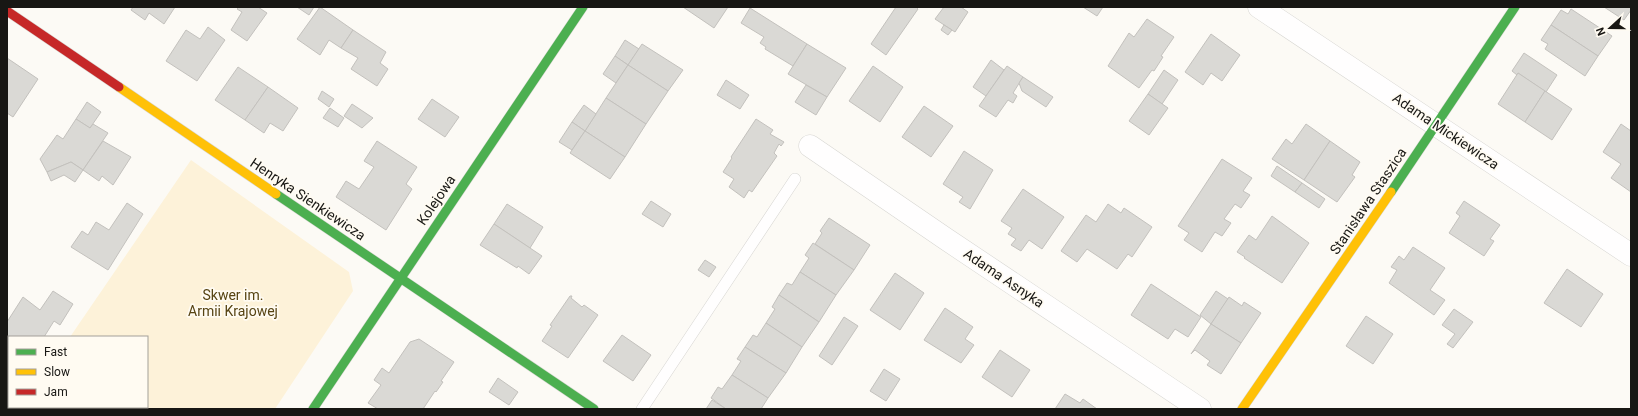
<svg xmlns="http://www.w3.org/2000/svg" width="1638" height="416" viewBox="0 0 1638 416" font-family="Roboto,sans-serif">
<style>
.green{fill:#fdf2d9}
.building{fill:#dad9d5;stroke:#c3c1bd}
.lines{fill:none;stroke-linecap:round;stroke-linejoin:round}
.lane-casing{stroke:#d7d6d2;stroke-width:12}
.street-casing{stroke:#d7d6d2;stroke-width:23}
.fast-casing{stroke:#d7d6d2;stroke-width:10}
.slow-casing{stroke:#d7d6d2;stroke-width:10}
.jam-casing{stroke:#d7d6d2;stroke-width:10}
.lane{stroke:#fffefe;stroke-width:11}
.street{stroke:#fffefe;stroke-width:22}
.fast{stroke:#4caf50;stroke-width:9}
.slow{stroke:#ffc107;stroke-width:9}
.jam{stroke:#c62828;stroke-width:9}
.labels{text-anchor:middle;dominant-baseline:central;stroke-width:3.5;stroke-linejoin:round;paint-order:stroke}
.street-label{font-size:14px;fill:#181714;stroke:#fffbf2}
.park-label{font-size:14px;fill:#574413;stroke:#fffbf2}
</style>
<rect width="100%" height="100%" fill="#fcfaf5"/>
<polygon class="green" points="191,160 349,272 353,291 275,409 21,409 22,407 147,407 147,337 70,337"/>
<g class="building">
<polygon points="133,7 175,7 164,24 149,13 145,20 131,10"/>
<polygon points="239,7 258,7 267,13 247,41 231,30 242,12 237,9"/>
<polygon points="297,7 314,7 309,15"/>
<polygon points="320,7 353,30 341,48 329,40 320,55 297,39"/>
<polygon points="683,7 728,7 714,28"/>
<polygon points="896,7 916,7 918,9 886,55 871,44"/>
<polygon points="944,7 961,7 968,12 955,32 935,19"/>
<polygon points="1083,7 1103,7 1097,16"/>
<polygon points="1604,7 1631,7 1631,10 1624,20"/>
<polygon points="750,8 807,44 793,66 765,49 766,47 760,43 764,37 741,23"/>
<polygon points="1571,9 1612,36 1598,56 1551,25 1561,10 1568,14"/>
<polygon points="1147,19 1174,37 1161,56 1163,57 1154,71 1152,70 1139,88 1108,66 1129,33 1134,37"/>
<polygon points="944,25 952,30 948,35 941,30"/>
<polygon points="1551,25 1598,56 1585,76 1545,49 1548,44 1541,40"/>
<polygon points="208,27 225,40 197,81 166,61 186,30 200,39"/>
<polygon points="353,30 386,52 380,63 388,69 377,86 351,69 358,58 341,48"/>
<polygon points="1211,34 1240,55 1222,81 1211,73 1203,85 1185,72"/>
<polygon points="625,40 639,49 628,65 615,56"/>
<polygon points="642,44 683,70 668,91 628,65"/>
<polygon points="807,44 846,68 827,97 788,74"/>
<polygon points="1524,53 1557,75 1546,92 1518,73 1517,75 1512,71"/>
<polygon points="615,56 628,65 616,83 603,74"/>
<polygon points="7,58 38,79 13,117 7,113"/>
<polygon points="991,60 1004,70 986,96 973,87"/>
<polygon points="628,65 668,91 646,124 606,98"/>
<polygon points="873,66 903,87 880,122 849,101"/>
<polygon points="1007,66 1023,77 1013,93 1017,96 1013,103 1008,100 996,117 979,106"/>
<polygon points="238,67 268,87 245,120 215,100"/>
<polygon points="1164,70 1178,80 1162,104 1148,94"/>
<polygon points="1518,73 1545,91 1525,122 1498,104"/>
<polygon points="1023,77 1053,97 1046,107 1022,91 1019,83"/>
<polygon points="726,80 749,95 740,109 717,95"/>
<polygon points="806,85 827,97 816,115 795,102"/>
<polygon points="268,87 298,108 283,131 270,123 264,133 245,120"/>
<polygon points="322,91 334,99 329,107 318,99"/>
<polygon points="1545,91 1572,109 1552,140 1525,122"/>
<polygon points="1148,94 1168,108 1149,135 1129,121"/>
<polygon points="606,98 646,124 625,157 585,131"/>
<polygon points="432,99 459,117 445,137 418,119"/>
<polygon points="87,102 101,112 90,128 76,119"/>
<polygon points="352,104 373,118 362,128 344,116"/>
<polygon points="584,105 596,114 585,131 572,122"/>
<polygon points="924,106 953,126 931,157 902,137"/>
<polygon points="330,108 344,118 338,127 323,118"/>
<polygon points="76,119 90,128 93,124 108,133 83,170 71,162 47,172 40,159 57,135 63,139"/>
<polygon points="756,119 773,130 770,134 784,142 781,146 779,144 774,153 777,156 752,192 749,190 744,198 729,187 734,179 723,172 732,158 731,157"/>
<polygon points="572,122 585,131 572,150 559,142"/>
<polygon points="1306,124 1330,141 1304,180 1272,159 1286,139 1292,144"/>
<polygon points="1621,124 1631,131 1631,192 1611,178 1621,164 1603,152"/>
<polygon points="585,131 625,157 610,179 570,153"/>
<polygon points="103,141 131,157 113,185 102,176 99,181 83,170"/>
<polygon points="377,141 417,167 406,184 412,189 386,230 336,197 346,181 359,189 374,167 364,161"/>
<polygon points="1330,141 1360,162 1352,175 1355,177 1337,202 1304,180"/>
<polygon points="964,151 993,170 970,209 959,202 963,197 943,184"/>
<polygon points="1222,159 1252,178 1243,191 1250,195 1241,208 1235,204 1224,219 1231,223 1222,236 1215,232 1202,252 1184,240 1189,233 1178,226"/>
<polygon points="71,162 83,170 75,182 64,175 51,181 47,172"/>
<polygon points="1277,166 1302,183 1295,192 1271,176"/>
<polygon points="1302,183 1325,199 1319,208 1295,192"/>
<polygon points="1023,189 1064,217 1042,249 1029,240 1021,251 1011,245 1016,239 1008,234 1012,228 1001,221"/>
<polygon points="651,201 671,214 663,227 642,214"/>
<polygon points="1464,201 1500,225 1490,239 1494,241 1484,256 1449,233 1460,216 1456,213"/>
<polygon points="127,203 143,214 108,270 71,247 82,231 88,235 96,222 109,230"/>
<polygon points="507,204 543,227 530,248 494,224"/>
<polygon points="1108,204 1121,213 1124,208 1152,227 1132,257 1128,254 1117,269 1087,249 1077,262 1061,251 1086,215 1096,222"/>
<polygon points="1272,216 1309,243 1282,283 1244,258 1245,257 1237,252 1249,235 1256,240"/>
<polygon points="829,218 870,245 854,270 815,244 822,233 820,231"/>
<polygon points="494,224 542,256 529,274 518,266 517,268 480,245"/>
<polygon points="813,243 854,270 836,295 800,272 809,258 805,255"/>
<polygon points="1413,247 1445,268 1430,290 1445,300 1434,315 1389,283 1397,270 1391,267 1399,256 1404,260"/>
<polygon points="705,260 716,267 709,277 698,270"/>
<polygon points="1567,269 1603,294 1581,327 1544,303"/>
<polygon points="800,272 836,295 819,322 779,295 787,283 792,285"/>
<polygon points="895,273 924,293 900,330 870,310"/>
<polygon points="1151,284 1201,317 1188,337 1175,329 1168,339 1131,315"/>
<polygon points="53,291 73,304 60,325 54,321 44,337 9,337 9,358 7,356 7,322 23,297 40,310"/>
<polygon points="1216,291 1228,299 1211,324 1200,315"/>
<polygon points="779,295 819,322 802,347 766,323 775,309 772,307"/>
<polygon points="570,296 572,296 571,298 582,307 584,305 598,315 568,358 542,341 552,326 550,325"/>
<polygon points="1229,297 1242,306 1244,302 1261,313 1241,343 1211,324"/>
<polygon points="945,308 973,327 965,339 974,345 961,363 924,340"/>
<polygon points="1454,309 1473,322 1453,348 1447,344 1455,334 1442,325"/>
<polygon points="1366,316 1393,334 1373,364 1346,346"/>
<polygon points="844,317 858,326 832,365 819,356"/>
<polygon points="766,323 802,347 786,373 745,347 753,335 757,337"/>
<polygon points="1211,324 1241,343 1221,374 1207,365 1210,361 1195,350 1191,354"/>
<polygon points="622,335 651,355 633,381 603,361"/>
<polygon points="419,339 454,362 441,381 443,382 436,392 435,391 423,409 378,409 368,403 381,385 374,380 382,368 389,373 410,342"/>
<polygon points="745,347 786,373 768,398 732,375 741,361 737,359"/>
<polygon points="1000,350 1030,370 1012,397 982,377"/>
<polygon points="884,369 900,379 886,401 870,391"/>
<polygon points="732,375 768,398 761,409 726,409 711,398 718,387 722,389"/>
<polygon points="498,378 518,392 509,405 489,392"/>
<polygon points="1065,394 1080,403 1083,399 1097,409 1055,409"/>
<polygon points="712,400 726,409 706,409"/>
</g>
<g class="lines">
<defs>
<polyline id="lane" points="642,409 795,179"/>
<g id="street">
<polyline points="1259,7 1631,255"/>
<polyline points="810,146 946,239 1200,409"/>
</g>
<g id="fast">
<polyline points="1391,192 1515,7"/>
<polyline points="276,194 594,409"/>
<polyline points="313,409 583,7"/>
</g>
<g id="slow">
<polyline points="119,87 276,194"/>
<polyline points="1242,409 1391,192"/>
</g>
<polyline id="jam" points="7,11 119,87"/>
</defs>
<use href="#lane" class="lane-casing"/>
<use href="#street" class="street-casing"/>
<use href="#fast" class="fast-casing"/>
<use href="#slow" class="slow-casing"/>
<use href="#jam" class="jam-casing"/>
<use href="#lane" class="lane"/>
<use href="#street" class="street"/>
<use href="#fast" class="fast"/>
<use href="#slow" class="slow"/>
<use href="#jam" class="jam"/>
</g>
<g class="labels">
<g class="street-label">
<text transform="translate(1446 131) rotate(34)">Adama Mickiewicza</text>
<text transform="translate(308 199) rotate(34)">Henryka Sienkiewicza</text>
<text transform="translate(436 200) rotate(-56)">Kolejowa</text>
<text transform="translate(1368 201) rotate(-56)">Stanisława Staszica</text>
<text transform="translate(1004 278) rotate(34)">Adama Asnyka</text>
</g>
<g class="park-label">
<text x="233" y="295">Skwer im.<tspan x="233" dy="16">Armii Krajowej</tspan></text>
</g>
</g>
<rect width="1638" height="416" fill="none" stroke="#181714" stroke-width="16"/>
<rect x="8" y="336" width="140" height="72" fill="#fffbf2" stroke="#a3a099"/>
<rect x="16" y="349" width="20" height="6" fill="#4caf50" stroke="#a3a099"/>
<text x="44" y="356" font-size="12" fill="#181714">Fast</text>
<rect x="16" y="369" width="20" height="6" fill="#ffc107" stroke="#a3a099"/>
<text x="44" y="376" font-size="12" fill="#181714">Slow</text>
<rect x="16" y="389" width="20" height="6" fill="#c62828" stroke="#a3a099"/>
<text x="44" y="396" font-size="12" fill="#181714">Jam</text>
<g transform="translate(1610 28) rotate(249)" stroke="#fffbf2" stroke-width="3" paint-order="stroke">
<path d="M0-3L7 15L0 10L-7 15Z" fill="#181714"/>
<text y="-6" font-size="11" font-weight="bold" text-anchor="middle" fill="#181714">N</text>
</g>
</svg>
